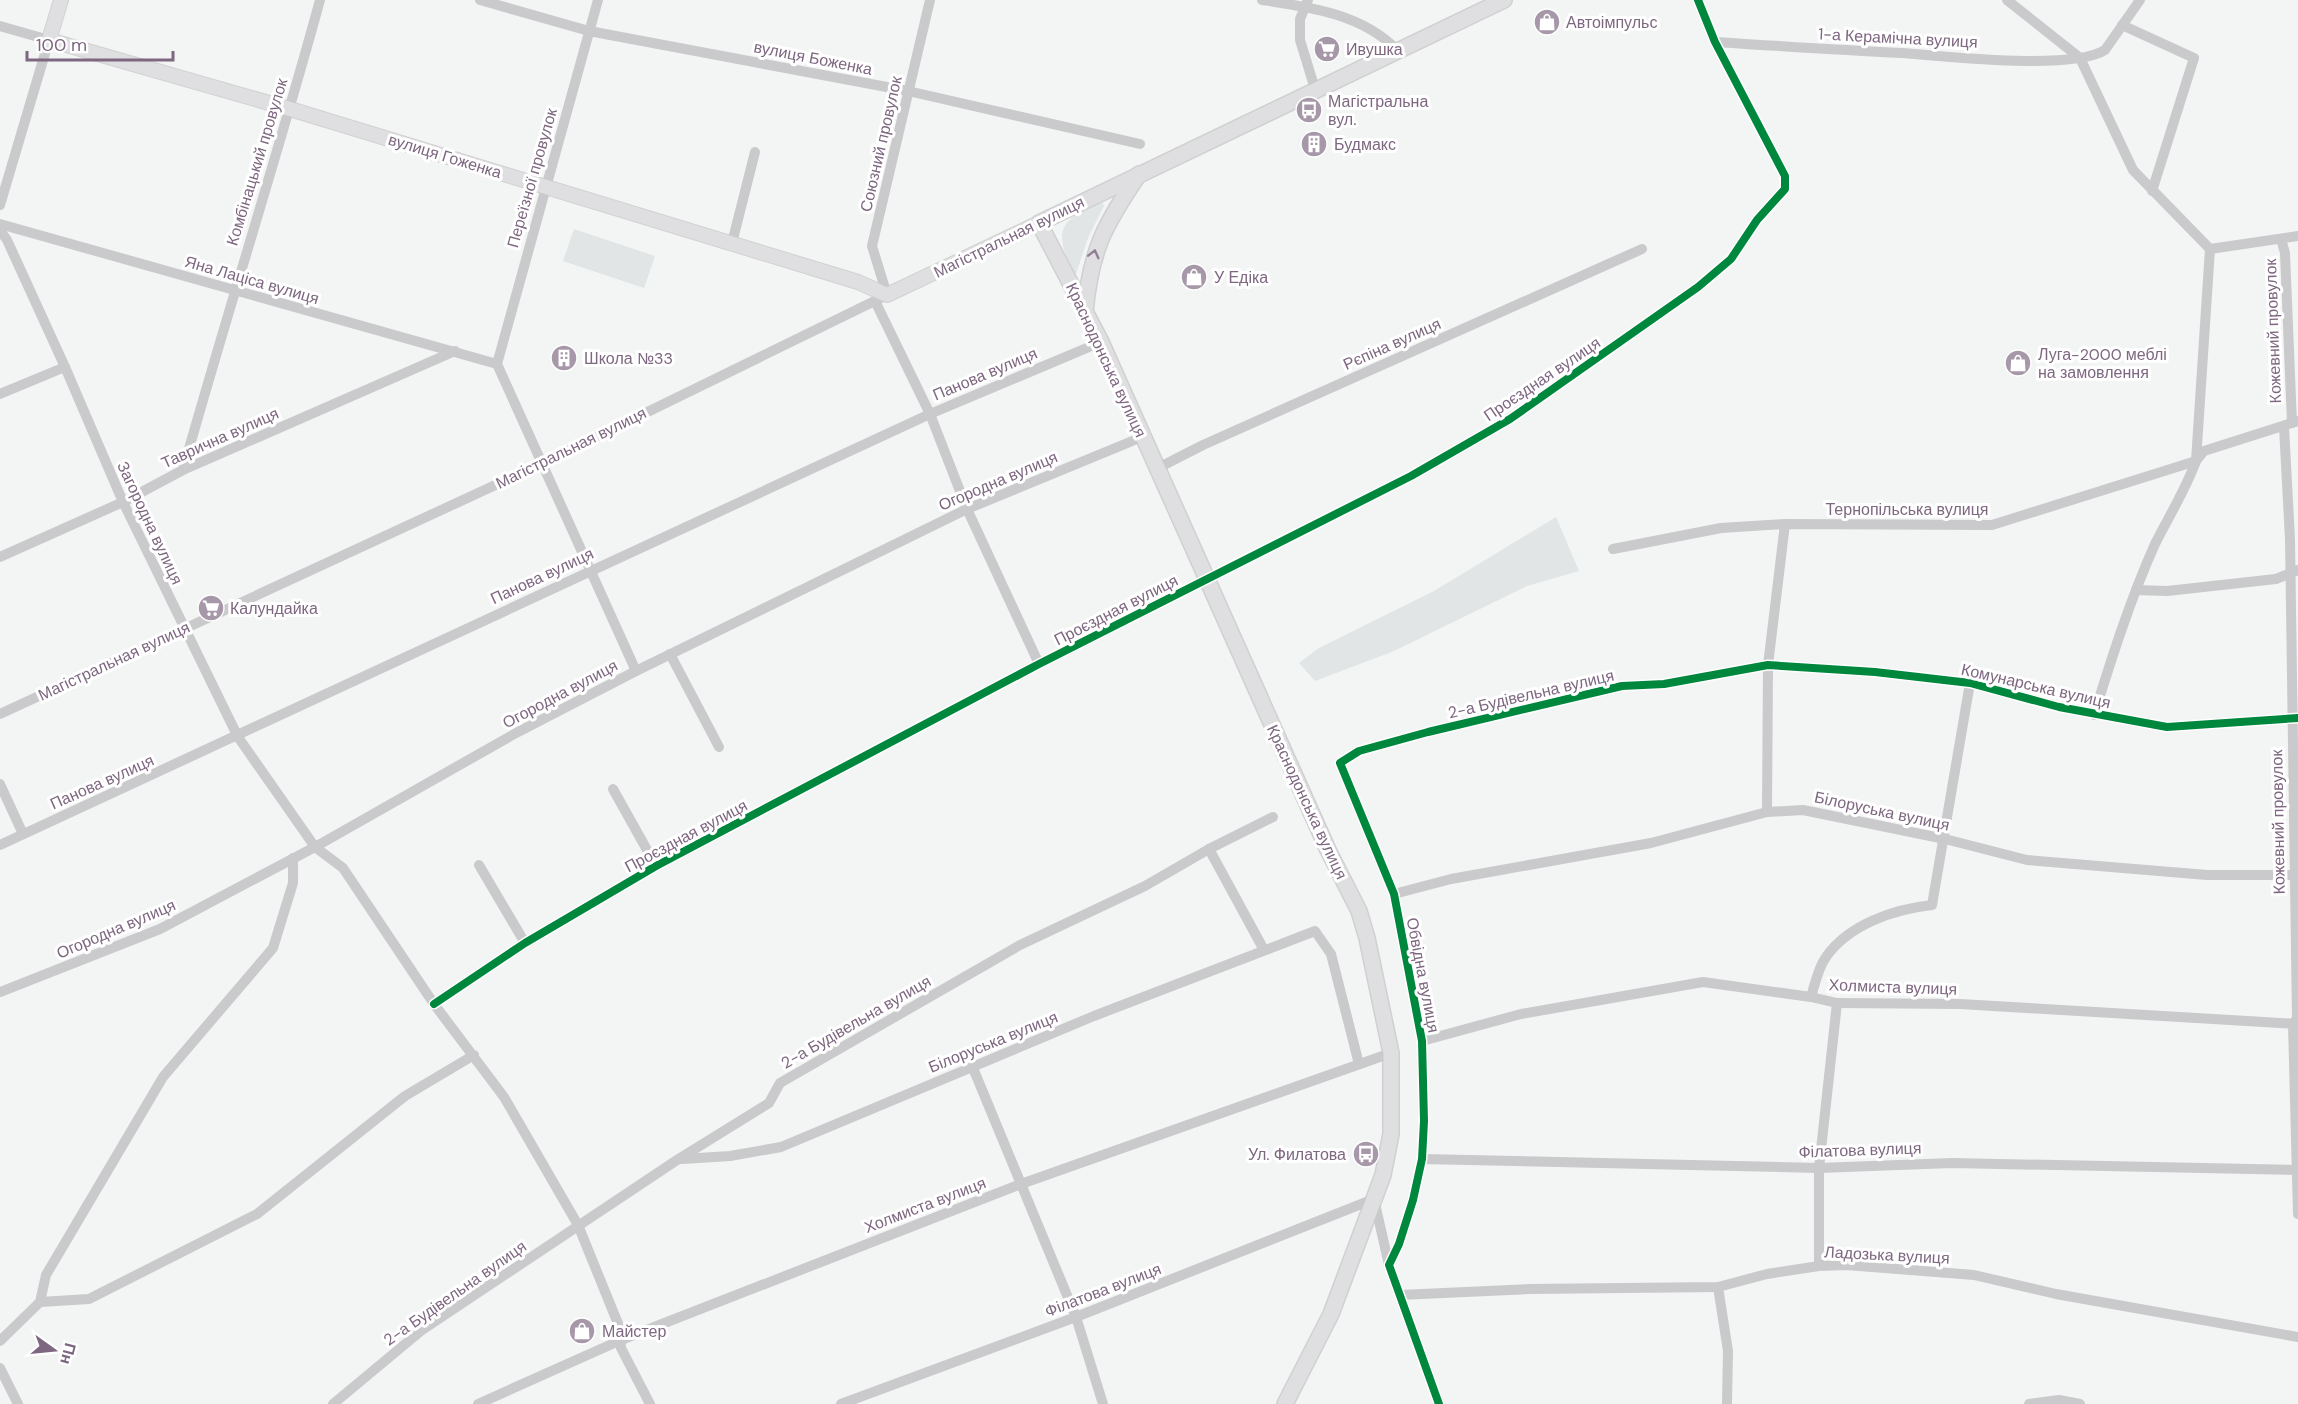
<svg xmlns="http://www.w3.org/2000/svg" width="2298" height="1404" viewBox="0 0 2298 1404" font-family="'DM Sans',sans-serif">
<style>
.green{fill:#e1e5e6}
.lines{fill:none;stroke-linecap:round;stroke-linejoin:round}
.secondary-casing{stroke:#d2d1d2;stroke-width:16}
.primary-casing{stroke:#d1d0d1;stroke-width:18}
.street{stroke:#cac9cb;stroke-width:10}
.secondary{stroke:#dfdee0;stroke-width:14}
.primary{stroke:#dfdee0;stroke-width:15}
.cycleway-casing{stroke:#fff;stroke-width:11}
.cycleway{stroke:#00873e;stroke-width:8}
.oneway{stroke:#917f93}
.labels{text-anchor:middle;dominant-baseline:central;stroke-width:6;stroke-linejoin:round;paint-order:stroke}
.poi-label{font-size:16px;fill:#7e6780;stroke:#fff;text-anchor:start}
.street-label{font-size:16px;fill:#7e6780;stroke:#fff}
</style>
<rect width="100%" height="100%" fill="#f3f4f4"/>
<g class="green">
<path d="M1103,203L1104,206L1088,238L1075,277C1065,251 1049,229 1081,212C1088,209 1095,204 1103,203Z"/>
<polygon points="574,229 655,256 644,288 563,261"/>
<polygon points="1556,517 1579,571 1527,586 1394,651 1315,681 1299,663 1319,648 1434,591"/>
</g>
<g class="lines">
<defs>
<polyline id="secondary" points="61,0 49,40 290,109 858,282 887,295 1039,223"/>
<g id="primary">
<path d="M1085,312C1091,249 1104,226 1139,174"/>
<polyline points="1285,1404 1331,1314 1383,1175 1391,1134 1391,1053 1367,938 1359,911 1328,850 1101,342 1039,223 1504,0"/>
</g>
</defs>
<use href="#secondary" class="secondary-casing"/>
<use href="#primary" class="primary-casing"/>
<g class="street">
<polyline points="480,0 589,31 908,91 1140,144"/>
<path d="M1262,0C1310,7 1362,14 1397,50"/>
<polyline points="1308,0 1300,19 1300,40 1315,89"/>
<polyline points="2007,0 2080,58 2133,170 2210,249"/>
<polyline points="2122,25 2194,58 2152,191"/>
<polyline points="0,26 49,40 0,205"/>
<path d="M1715,42C1777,46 1840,50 1902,53C1945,56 2072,71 2105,50L2140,0"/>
<polyline points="0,224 497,364"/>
<polyline points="0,230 7,240 65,367 123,502 238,737 315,847 343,868 434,1004 504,1097 578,1225 619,1326 621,1348 650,1404"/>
<polyline points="2281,239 2285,253 2292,423"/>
<polyline points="732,243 755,152"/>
<polyline points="2210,249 2298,236"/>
<polyline points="875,301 930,414 967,509 1039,664"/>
<polyline points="497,364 598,0"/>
<polyline points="497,364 636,671"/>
<polyline points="0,394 65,367"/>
<polyline points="2284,427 2290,539 2297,1018 2293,1024 2298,1214"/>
<polyline points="1156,469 1203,445 1642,249"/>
<path d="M183,470C227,313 277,158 320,0"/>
<polyline points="1613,549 1721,528 1785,524 1992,525 2196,461 2204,451 2298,421"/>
<polyline points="0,557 123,502 183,470 455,351"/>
<polyline points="2136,590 2167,591 2276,579 2298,570"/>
<polyline points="670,654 719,747"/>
<polyline points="0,714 543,463 887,295 872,246 930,0"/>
<path d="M2094,715C2112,657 2130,600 2155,544C2169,516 2185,491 2196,461L2210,249"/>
<polyline points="0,784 23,834"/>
<polyline points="613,789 656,866"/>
<polyline points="1767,812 1768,665 1785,524"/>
<polyline points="0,845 930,414 1101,342"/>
<polyline points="1209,849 1273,817"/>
<polyline points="479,865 525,943"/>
<polyline points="1394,894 1451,879 1651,843 1767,812 1803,810 1945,839 2027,860 2207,875 2298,875"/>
<polyline points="0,992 160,929 315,847 516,733 636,671 967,509 1142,437"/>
<path d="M1811,997C1815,984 1818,968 1826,957C1849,924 1895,909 1932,905L1970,683"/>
<polyline points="434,1004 525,943 656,866 1039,664 1411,476 1510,419 1698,287 1731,259 1757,220 1785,189 1785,176 1715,42 1698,0"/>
<polyline points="1422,1041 1521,1014 1703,982 1811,997 1837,1003 1960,1004 2298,1024"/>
<polyline points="973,1068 1076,1317 1103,1404"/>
<polyline points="682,1159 730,1156 781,1147 1094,1016 1315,931 1331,954 1359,1064"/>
<polyline points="1422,1159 1819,1168 1952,1163 2298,1170"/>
<polyline points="1819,1266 1819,1168 1837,1003"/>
<polyline points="1718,1287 1728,1351 1727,1404"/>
<polyline points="1400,1295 1530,1289 1718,1287 1767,1274 1819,1266 1846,1265 1974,1275 2056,1294 2298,1337"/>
<polyline points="40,1302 89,1299 257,1214 405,1096 474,1055"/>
<polyline points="0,1341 40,1302 46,1275 163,1077 273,948 293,883 293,858"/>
<polyline points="0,1368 18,1404"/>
<polyline points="333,1404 422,1330 677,1160 769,1103 780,1083 1020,945 1145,886 1209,849 1264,950"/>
<polyline points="478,1404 621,1340 1021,1184 1391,1053"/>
<polyline points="841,1404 1076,1317 1374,1199 1389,1265"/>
<polyline points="1439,1404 1389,1265 1399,1244 1413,1200 1422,1159 1424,1121 1422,1041 1394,894 1340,763 1359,751 1428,732 1622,686 1664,684 1768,665 1875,672 1970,683 2059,707 2167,727 2298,718"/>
<polyline points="2029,1404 2059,1400 2080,1404"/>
</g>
<use href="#secondary" class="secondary"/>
<use href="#primary" class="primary"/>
<defs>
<g id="cycleway">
<polyline points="434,1004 525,943 656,866 1039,664 1411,476 1510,419 1698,287 1731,259 1757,220 1785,189 1785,176 1715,42 1698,0"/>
<polyline points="1439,1404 1389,1265 1399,1244 1413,1200 1422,1159 1424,1121 1422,1041 1394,894 1340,763 1359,751 1428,732 1622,686 1664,684 1768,665 1875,672 1970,683 2059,707 2167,727 2298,718"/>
</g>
</defs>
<use href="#cycleway" class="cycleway-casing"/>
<use href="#cycleway" class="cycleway"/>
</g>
<defs><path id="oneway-chevron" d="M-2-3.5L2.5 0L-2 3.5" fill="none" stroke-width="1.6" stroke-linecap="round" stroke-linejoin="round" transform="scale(1.5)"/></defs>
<use class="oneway" href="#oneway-chevron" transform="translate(1094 254) rotate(-76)"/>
<defs>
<symbol id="shop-disc" viewBox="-11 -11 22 22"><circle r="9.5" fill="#a798a9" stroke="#fff"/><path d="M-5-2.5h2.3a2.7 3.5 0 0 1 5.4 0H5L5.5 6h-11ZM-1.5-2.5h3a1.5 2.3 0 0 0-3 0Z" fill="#fff"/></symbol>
<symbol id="supermarket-disc" viewBox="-11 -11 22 22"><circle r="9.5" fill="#a798a9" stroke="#fff"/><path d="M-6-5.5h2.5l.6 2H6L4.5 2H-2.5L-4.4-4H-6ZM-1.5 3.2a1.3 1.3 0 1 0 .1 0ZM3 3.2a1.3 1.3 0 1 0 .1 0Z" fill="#fff"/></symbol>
<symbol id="bus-disc" viewBox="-11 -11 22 22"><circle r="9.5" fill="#a798a9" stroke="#fff"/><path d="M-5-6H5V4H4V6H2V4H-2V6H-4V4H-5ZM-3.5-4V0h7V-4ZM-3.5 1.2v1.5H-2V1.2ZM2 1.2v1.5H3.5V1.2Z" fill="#fff"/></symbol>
<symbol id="building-disc" viewBox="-11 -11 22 22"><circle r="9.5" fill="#a798a9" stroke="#fff"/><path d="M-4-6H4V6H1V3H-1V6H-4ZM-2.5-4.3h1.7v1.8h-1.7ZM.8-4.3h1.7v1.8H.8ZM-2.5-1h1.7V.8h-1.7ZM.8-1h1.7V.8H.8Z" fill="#fff"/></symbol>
</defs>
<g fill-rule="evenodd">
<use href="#shop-disc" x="1532" y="7" width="30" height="30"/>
<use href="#supermarket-disc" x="1312" y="34" width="30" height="30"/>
<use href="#bus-disc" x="1294" y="95" width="30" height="30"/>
<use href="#building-disc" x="1299" y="129" width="30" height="30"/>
<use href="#shop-disc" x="1179" y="262" width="30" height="30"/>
<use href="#building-disc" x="549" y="343" width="30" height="30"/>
<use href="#shop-disc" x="2003" y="348" width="30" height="30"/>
<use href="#supermarket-disc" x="196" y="593" width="30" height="30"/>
<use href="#bus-disc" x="1351" y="1139" width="30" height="30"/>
<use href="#shop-disc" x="567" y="1316" width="30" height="30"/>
</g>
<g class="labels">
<g class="poi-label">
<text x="1566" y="22">Автоімпульс</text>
<text x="1346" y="49">Ивушка</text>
<text x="1328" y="101">Магістральна<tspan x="1328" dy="18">вул.</tspan></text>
<text x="1334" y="144">Будмакс</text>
<text x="1214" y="277">У Едіка</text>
<text x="2038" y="354">Луга-2000 меблі<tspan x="2038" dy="18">на замовлення</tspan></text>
<text x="584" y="358">Школа №33</text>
<text x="230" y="608">Калундайка</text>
<text x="1346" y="1154" text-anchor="end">Ул. Филатова</text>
<text x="602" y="1331">Майстер</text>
</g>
<g class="street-label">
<text transform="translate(1898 38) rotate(3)">1-а Керамічна вулиця</text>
<text transform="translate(813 58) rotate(11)">вулиця Боженка</text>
<text transform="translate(881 144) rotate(-77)">Союзний провулок</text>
<text transform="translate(445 156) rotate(17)">вулиця Гоженка</text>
<text transform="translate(257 162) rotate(-73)">Комбінацький провулок</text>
<text transform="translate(532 178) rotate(-74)">Переїзної провулок</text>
<text transform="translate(1009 237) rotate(-26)">Магістральная вулиця</text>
<text transform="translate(252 280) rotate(16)">Яна Лаціса вулиця</text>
<text transform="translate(2273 331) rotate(-92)">Кожевний провулок</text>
<text transform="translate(1392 344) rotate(-24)">Рєпіна вулиця</text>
<text transform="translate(1106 360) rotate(65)">Краснодонська вулиця</text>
<text transform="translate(985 374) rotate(-23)">Панова вулиця</text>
<text transform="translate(1542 379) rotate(-34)">Проєздная вулиця</text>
<text transform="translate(220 438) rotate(-24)">Таврична вулиця</text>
<text transform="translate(571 448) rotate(-26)">Магістральная вулиця</text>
<text transform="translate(998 481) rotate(-23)">Огородна вулиця</text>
<text x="1907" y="509">Тернопільська вулиця</text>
<text transform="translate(150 523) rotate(65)">Загородна вулиця</text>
<text transform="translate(542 576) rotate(-25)">Панова вулиця</text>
<text transform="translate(1116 610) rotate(-27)">Проєздная вулиця</text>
<text transform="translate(114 661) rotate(-25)">Магістральная вулиця</text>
<text transform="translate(2036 686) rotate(13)">Комунарська вулиця</text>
<text transform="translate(560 694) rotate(-28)">Огородна вулиця</text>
<text transform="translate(1531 694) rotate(-13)">2-а Будівельна вулиця</text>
<text transform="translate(102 782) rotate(-24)">Панова вулиця</text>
<text transform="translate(1307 802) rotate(65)">Краснодонська вулиця</text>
<text transform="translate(1882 811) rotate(12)">Білоруська вулиця</text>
<text transform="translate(2278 822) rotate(-91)">Кожевний провулок</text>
<text transform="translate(686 836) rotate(-28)">Проєздная вулиця</text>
<text transform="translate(116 929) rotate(-23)">Огородна вулиця</text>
<text transform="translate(1423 975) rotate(79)">Обвідна вулиця</text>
<text transform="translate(1893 987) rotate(2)">Холмиста вулиця</text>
<text transform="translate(856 1022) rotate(-30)">2-а Будівельна вулиця</text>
<text transform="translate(993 1042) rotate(-22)">Білоруська вулиця</text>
<text transform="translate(1860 1150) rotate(-2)">Філатова вулиця</text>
<text transform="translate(925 1205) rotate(-21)">Холмиста вулиця</text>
<text transform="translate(1887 1255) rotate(3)">Ладозька вулиця</text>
<text transform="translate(1103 1290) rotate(-21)">Філатова вулиця</text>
<text transform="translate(455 1293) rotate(-35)">2-а Будівельна вулиця</text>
</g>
</g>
<g transform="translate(54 1350) rotate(105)" stroke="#ffffff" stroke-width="4.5" paint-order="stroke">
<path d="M0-4.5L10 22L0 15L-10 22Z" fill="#7e6780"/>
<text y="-9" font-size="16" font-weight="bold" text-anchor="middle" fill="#7e6780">Пн</text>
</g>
<path d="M27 51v9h146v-9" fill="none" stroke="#7e6780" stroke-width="3"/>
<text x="36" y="51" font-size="18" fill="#7e6780" stroke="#ffffff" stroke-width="4.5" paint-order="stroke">100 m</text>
</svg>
